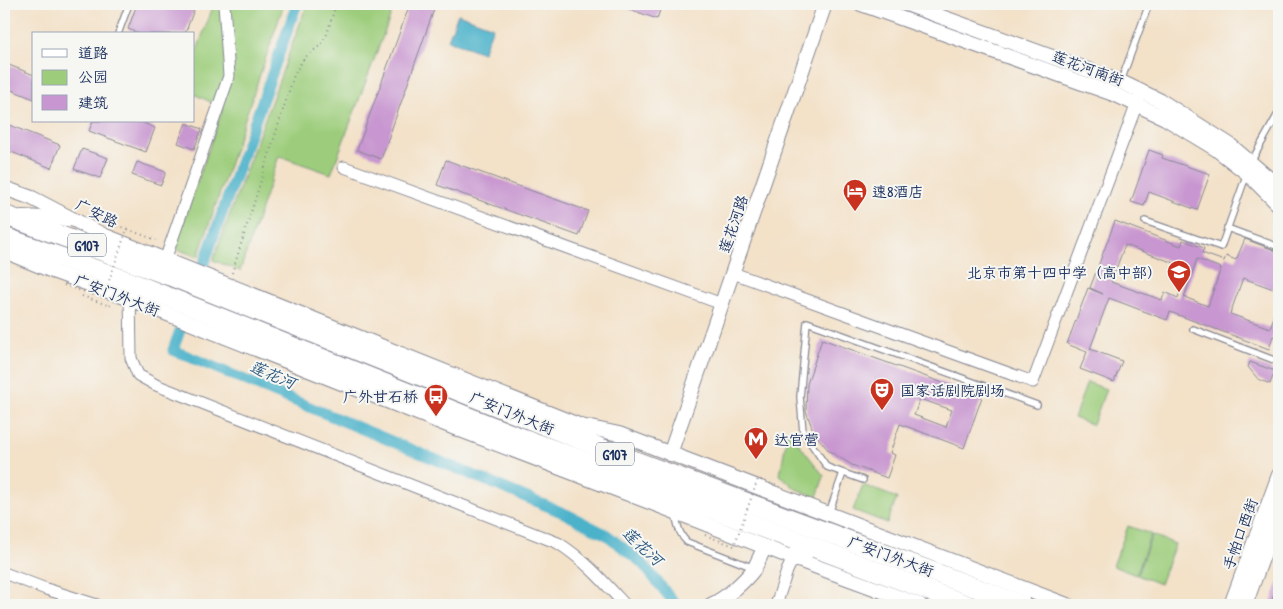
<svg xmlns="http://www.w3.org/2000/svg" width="1283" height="609" viewBox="0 0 1283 609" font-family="'Patrick Hand','LXGW WenKai TC',sans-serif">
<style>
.green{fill:#9dcd7b;stroke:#5c7e6c}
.water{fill:#4bb2ca;stroke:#337094}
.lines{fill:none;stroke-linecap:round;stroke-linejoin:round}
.canal{stroke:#4bb2ca;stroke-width:11}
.building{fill:#c896d0;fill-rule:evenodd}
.service-casing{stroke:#878893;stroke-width:8}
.minor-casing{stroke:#878893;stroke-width:13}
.tertiary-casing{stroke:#878893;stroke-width:16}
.trunk-casing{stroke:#878893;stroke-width:21}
.path{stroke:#878893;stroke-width:2;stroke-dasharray:1 4;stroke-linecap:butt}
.service{stroke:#fff;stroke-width:5.5}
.minor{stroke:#fff;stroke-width:11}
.tertiary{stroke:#fff;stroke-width:14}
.trunk{stroke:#fff;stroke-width:19}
.path-bridge{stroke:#878893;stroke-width:2;stroke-dasharray:1 4;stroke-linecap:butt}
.labels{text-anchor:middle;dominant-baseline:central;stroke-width:4;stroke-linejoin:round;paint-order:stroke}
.shield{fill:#f6f6f2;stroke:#5d6b8a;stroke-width:1}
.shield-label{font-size:14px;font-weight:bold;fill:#1b2f5e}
.street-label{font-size:15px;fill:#1b2f5e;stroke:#f6f6f2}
.poi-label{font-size:15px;fill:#1b2f5e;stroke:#f6f6f2;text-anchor:start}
.water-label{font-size:16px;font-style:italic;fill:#29567e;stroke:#f6f6f2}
</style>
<rect width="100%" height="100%" fill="#f6f6f2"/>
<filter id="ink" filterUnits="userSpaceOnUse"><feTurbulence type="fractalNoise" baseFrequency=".02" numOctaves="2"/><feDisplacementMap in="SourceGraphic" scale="10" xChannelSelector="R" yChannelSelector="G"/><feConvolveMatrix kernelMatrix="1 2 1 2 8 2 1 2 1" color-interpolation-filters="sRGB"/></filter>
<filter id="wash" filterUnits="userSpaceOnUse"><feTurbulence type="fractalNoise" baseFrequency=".0096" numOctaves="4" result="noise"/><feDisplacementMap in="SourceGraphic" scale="20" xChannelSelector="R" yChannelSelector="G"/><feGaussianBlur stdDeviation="1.12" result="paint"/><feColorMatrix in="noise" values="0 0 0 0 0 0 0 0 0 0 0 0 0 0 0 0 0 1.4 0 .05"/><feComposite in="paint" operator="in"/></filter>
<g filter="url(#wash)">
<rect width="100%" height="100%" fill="#f3e1c8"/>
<g class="green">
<polygon points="214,4 284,4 198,257 174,248 223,108 194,94 194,58"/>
<polygon points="307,4 395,4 331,174 279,156 240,271 213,260"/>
<polygon points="1087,382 1106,389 1093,425 1074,418"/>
<polygon points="788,430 824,476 817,497 796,489 780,475"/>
<polygon points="863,485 897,498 887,523 853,510"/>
<polygon points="1128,526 1151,534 1136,575 1113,566"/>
<polygon points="1152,535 1175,544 1160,584 1137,575"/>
</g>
<polygon class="water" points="458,14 493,27 483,53 448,40"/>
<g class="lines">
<polyline class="canal" points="297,4 173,350 566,514 607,535 642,563 676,605"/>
</g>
<g id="blocks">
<g class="building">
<polygon points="137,4 196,4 185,34 140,34 128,29"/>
<polygon points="410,4 436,4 381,159 357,150"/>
<polygon points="615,4 662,4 657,19"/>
<polygon points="4,63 34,75 34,99 4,87"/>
<polygon points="93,121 139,121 155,128 146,152 89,131"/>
<polygon points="4,123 60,145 51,168 4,149"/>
<polygon points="186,123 202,129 194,149 178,143"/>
<polygon points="82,149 108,158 100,178 74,169"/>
<polygon points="1149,150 1163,155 1162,158 1210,174 1197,210 1149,192 1144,206 1131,202"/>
<polygon points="446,160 588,211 579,236 437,185"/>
<polygon points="137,162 166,172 161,185 132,175"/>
<path d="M1115,221L1181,246L1183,240L1204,248L1202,253L1224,261L1226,256L1236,260L1245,239L1279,252V291L1243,278L1230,314L1270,328L1279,302V338L1273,336L1269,349L1170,312L1167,320L1109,298L1090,349L1122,361L1114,382L1080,369L1087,352L1067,344L1088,288L1103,294L1090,288ZM1125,245L1188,268L1178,298L1165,292L1162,300L1111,282ZM1197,259L1221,268L1208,306L1184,297Z"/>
<path d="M822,339L982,397L964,448L900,424L890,453L895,455L887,478L852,465L829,451L814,433L806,411L807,384ZM920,399L952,410L946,427L914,415Z"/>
<polygon points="1250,362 1275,371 1270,384 1258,379 1248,367"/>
<polygon points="1279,581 1279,605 1270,605"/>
</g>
</g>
</g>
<g filter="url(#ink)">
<use href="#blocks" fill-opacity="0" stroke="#878893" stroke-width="1"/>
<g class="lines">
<defs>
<g id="service">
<polyline points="118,34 129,4"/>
<polyline points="1121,81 1149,4"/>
<polyline points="1251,162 1279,112"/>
<polyline points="1145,221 1221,247 1247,173"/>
<polyline points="1227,228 1279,247"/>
<polyline points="1193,329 1279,362"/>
<polyline points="863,480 827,467 803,432 800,397 807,322 1037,405"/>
<polyline points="829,513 843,473"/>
<path d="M675,514C678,525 679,535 687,542L754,568"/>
</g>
<g id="minor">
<polyline points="344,167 722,304"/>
<polyline points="165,260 229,76 224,4"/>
<polyline points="733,273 1033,382 1139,98"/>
<path d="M130,291L131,358L138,375L156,385L558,543C585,560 604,582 625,605"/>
<polyline points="4,573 46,589 97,605"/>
<polyline points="776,605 787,571 793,558"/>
</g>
<g id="tertiary">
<polyline points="861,4 1116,95 1165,118 1216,149 1247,173 1279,205"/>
<polyline points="906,4 1121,82 1161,101 1230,145 1279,187"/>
<polyline points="4,188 32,198 103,235 581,426 619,434 1067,605"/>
<polyline points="22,217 68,219"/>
<polyline points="4,243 16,256 55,272 130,299 455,428 660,506 793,558 920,605"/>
<polyline points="670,454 825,4"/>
<path d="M711,605C726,598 744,582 754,569C758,562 761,554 765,547"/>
<polyline points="1231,605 1279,475"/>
<polyline points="1245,605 1279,512"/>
</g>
<g id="trunk">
<polyline points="4,215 170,276 611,452 1022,605"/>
<polyline points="4,237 131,282 504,431 967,605"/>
<polyline points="793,558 810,547"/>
</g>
</defs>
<use href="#service" class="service-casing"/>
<use href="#minor" class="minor-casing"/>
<use href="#tertiary" class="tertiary-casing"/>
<use href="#trunk" class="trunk-casing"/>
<g class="path">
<polyline points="114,228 115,225 127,229"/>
<polyline points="232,273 294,75 304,58 321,45 327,34 336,4"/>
<polyline points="82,296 110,306 111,304"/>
</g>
<use href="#service" class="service"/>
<use href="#minor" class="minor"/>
<use href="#tertiary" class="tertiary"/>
<use href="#trunk" class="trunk"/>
<g class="path-bridge">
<polyline points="64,285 103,298 127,229 156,240"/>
<polyline points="705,535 734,546 758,479 780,487"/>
</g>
</g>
</g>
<defs>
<symbol id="hotel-pin" viewBox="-11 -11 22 30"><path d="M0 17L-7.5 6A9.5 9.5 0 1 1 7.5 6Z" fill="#c8321e" stroke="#f6f6f2"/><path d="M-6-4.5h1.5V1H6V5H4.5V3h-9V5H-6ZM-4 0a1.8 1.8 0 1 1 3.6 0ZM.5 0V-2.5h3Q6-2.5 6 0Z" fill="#fff"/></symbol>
<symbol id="school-pin" viewBox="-11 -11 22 30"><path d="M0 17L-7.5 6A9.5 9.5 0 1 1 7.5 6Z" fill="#c8321e" stroke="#f6f6f2"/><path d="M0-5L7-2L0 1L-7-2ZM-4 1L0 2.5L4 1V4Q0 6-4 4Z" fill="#fff"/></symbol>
<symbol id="theatre-pin" viewBox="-11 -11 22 30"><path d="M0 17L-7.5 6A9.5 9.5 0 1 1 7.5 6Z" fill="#c8321e" stroke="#f6f6f2"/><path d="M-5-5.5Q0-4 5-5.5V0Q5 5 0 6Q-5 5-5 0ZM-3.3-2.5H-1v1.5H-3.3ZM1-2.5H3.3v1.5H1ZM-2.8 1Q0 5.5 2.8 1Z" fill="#fff"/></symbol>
<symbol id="bus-pin" viewBox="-11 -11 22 30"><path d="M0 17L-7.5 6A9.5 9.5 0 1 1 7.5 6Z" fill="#c8321e" stroke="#f6f6f2"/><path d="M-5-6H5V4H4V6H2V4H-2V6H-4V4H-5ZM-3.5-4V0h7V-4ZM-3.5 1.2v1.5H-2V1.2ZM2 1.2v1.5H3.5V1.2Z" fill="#fff"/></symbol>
<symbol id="metro-pin" viewBox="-11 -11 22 30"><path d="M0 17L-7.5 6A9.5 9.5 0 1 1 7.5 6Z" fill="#c8321e" stroke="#f6f6f2"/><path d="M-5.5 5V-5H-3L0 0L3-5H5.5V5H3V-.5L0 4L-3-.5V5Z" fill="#fff"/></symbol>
</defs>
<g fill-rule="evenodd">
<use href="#hotel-pin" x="841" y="177" width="28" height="38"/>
<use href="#school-pin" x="1165" y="258" width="28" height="38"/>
<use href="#theatre-pin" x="868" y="376" width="28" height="38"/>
<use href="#bus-pin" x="422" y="382" width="28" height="38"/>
<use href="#metro-pin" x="742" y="425" width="28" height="38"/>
</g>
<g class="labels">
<g class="shield">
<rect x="68" y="233.5" width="38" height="23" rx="4"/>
<rect x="596" y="442.5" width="38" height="23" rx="4"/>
</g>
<g class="shield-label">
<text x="87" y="245">G107</text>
<text x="615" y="454">G107</text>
</g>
<g class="street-label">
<text transform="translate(1088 68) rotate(20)">莲花河南街</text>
<text transform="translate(97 213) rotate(26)">广安路</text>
<text transform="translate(733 224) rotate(-71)">莲花河路</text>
<text transform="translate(117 295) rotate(21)">广安门外大街</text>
<text transform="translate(512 413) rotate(22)">广安门外大街</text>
<text transform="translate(1240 534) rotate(-70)">手帕口西街</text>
<text transform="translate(891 556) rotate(20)">广安门外大街</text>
</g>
<g class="poi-label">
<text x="872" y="191">速8酒店</text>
<text x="1162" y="272" text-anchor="end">北京市第十四中学（高中部）</text>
<text x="900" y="390">国家话剧院剧场</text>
<text x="418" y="396" text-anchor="end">广外甘石桥</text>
<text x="774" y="439">达官营</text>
</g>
<g class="water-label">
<text transform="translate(273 374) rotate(23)">莲花河</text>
<text transform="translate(643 546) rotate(43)">莲花河</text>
</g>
</g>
<rect width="1283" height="609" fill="none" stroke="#f6f6f2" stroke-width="20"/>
<rect x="32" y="32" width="162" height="90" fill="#f6f6f2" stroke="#9ea6b7"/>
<rect x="42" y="49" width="25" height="8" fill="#ffffff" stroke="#9ea6b7"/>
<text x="78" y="58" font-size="15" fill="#1b2f5e">道路</text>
<rect x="42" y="70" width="25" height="15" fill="#9dcd7b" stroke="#9ea6b7"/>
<text x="78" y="82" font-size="15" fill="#1b2f5e">公园</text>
<rect x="42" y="95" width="25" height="15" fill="#c896d0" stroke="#9ea6b7"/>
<text x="78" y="108" font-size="15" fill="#1b2f5e">建筑</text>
</svg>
